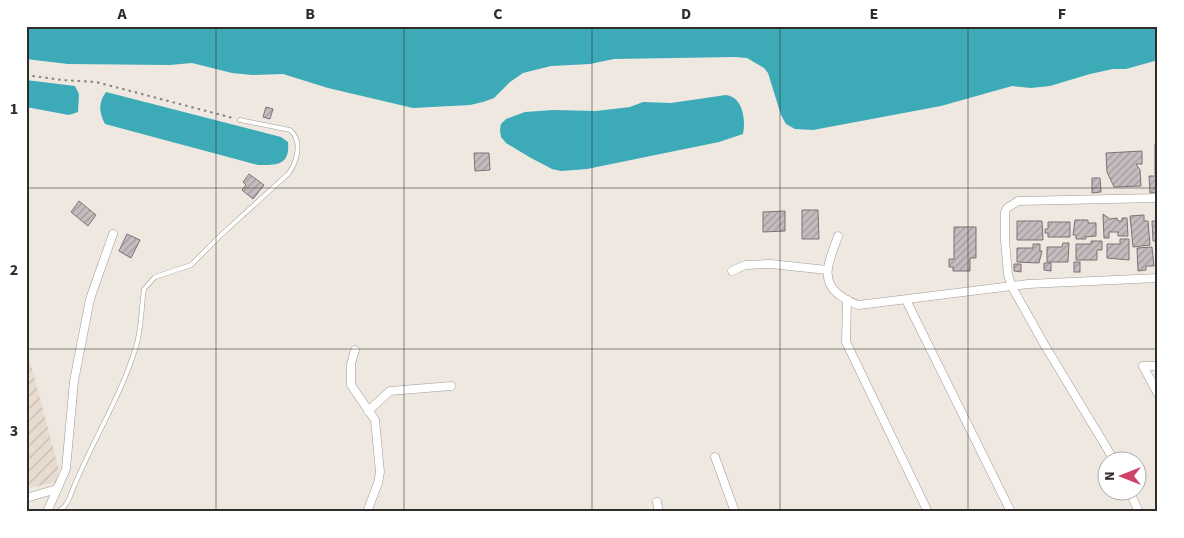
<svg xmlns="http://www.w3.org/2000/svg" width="1184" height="538" viewBox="0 0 1184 538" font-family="'Source Sans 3',sans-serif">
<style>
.industrial{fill:url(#industrial-furrows)}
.water{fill:#3caab7}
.building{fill:url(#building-hatch);stroke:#7b7274}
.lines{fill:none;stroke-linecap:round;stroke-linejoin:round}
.service-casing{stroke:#9f9993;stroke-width:5}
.minor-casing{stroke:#9f9993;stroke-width:9}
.path{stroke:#86827d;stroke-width:2;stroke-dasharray:2.5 4;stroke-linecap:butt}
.service{stroke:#fff;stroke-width:4}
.minor{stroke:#fff;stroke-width:8}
.grid{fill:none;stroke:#2f2d2a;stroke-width:1;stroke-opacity:0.55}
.neatline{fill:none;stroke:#2f2d2a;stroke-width:2}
.grid-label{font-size:16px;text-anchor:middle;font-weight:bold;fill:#2f2d2a}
</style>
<defs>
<pattern id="industrial-furrows" width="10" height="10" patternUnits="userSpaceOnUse" patternTransform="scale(1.25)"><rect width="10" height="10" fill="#e8dbcf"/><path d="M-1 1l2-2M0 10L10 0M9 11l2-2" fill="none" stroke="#c7bcb2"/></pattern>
<pattern id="building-hatch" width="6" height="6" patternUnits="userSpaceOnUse" patternTransform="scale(1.25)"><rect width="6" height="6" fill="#c6bcbf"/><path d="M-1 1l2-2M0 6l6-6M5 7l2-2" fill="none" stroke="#a1999b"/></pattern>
</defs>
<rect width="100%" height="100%" fill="#efe8e1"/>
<polygon class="industrial" points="26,347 59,469 56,482 26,489"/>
<g class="water">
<polygon points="26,26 1158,26 1158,60 1126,69 1113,69 1090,74 1050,86 1031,88 1012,86 941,106 813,130 795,129 786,124 781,115 768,73 764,68 747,58 735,57 614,59 590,64 551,66 523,73 510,82 494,98 483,102 470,105 413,108 328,88 283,74 252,75 232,73 192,63 170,65 68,64 26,59"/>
<polygon points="26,80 75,86 79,94 78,112 69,115 26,107"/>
<path d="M106,92L281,137L288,142C290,166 277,165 258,165L105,124C99,112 98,103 106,92Z"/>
<path d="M726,95C743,97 746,120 743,134L719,142L587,169L561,171L552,169L531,158L506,143L501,137L500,130L501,124L506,119L525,112L553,110L596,111L630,107L643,102L671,103Z"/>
</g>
<g class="building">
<polygon points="266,107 273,109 270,119 263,117"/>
<rect x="1155" y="144" width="3" height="30"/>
<polygon points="1142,151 1142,164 1136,164 1140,170 1141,186 1114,187 1107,172 1106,153"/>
<polygon points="474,153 489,153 490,170 475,171"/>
<polygon points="249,174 264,185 253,199 242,190 246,185 243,182"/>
<polygon points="1149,176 1156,176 1156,192 1150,193"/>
<polygon points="1092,178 1100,178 1101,192 1092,193"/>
<polygon points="79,201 96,215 88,226 71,212"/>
<polygon points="802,210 818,210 819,239 802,239"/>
<polygon points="785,211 785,231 763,232 763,212"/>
<polygon points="1103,214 1110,219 1117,218 1118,221 1122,221 1122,218 1127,218 1128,236 1118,236 1118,232 1109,232 1109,238 1104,238"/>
<polygon points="1144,215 1144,221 1148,221 1150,245 1133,247 1130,216"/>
<polygon points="1156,216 1158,216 1158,241 1153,241 1152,221 1157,221"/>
<polygon points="1075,220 1088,220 1088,223 1096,223 1096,236 1085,237 1086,239 1076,239 1076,235 1073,235"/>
<polygon points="1017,221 1042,221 1043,240 1017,240"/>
<polygon points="1048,222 1070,222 1070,237 1048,237 1048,233 1045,233 1045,229 1048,229"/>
<polygon points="954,227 976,227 976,258 970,258 970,271 953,271 953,267 949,267 949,259 954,259"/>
<polygon points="127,234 140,240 131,258 119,251"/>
<polygon points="1120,239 1129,239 1129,260 1107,258 1107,244 1120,244"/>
<polygon points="1091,241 1102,241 1102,250 1097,250 1097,260 1076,260 1076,244 1091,244"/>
<polygon points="1063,243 1069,243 1068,262 1047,262 1047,247 1062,247"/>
<polygon points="1033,244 1040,244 1040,251 1042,251 1039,263 1017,262 1017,248 1033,248"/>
<polygon points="1152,247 1154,266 1146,266 1146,270 1138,271 1137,248"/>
<rect x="1074" y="262" width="6" height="10"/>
<polygon points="1044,263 1051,263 1051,271 1044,270"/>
<polygon points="1014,264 1021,264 1021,272 1014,271"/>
</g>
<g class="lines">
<defs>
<path id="service" d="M58,512L65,506L69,499C88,448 119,401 135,350C142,330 141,309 144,289L155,277L191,265L220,236L289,173C297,161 303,141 290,130L240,120"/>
<g id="minor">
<path d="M838,236C832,255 818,278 838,294C845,299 850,303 859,305L1028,284L1158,278"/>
<polyline points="732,271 745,265 771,264 827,270"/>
<polyline points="847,300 846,342 928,512"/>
<polyline points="906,300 1011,512"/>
<polyline points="355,350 351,364 351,385 375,420 380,472 378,483 367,512"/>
<polyline points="1158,366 1143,366 1158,394"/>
<polyline points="368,411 390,391 451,386"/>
<polyline points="715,457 735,512"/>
<polyline points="1114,460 1044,344 1012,287 1008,275 1005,240 1005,212 1007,208 1018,201 1158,198"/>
<polyline points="1129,490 1139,512"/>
<polyline points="26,498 57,489"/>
<polyline points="657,502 659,512"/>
<polyline points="47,512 66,469 74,381 90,299 113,234"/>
</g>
</defs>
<use href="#service" class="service-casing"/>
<use href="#minor" class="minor-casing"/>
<polyline class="path" points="26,75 62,80 96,82 233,118"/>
<use href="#service" class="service"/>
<use href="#minor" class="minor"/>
</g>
<path class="grid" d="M216,26V512M404,26V512M592,26V512M780,26V512M968,26V512M26,188H1158M26,349H1158"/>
<rect width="1184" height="538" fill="none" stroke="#ffffff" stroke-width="55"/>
<g transform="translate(1122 476) rotate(270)"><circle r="24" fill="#ffffff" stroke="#acabaa"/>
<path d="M0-4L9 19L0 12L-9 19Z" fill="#d04165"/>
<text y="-8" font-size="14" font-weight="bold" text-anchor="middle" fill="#2f2d2a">N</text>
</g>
<rect x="28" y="28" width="1128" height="482" class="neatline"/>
<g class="grid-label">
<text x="122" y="19">A</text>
<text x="310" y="19">B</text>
<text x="498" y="19">C</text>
<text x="686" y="19">D</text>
<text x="874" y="19">E</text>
<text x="1062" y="19">F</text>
<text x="14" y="114">1</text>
<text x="14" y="275">2</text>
<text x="14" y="436">3</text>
</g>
</svg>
